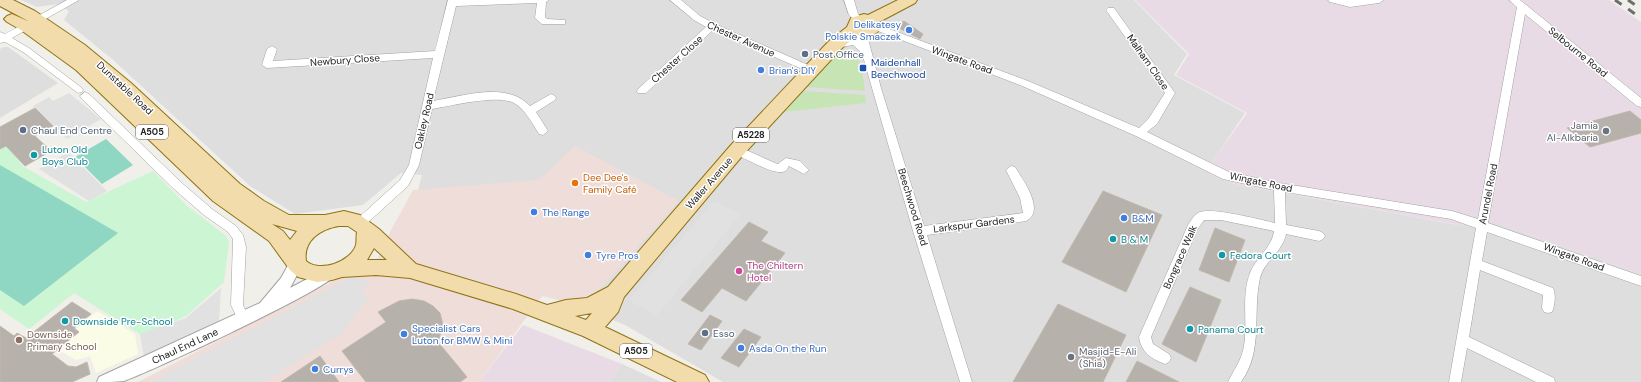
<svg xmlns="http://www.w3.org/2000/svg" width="1641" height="382" viewBox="0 0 1641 382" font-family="'DM Sans',sans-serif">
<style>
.residential{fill:#dfdede}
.commercial{fill:#efddda}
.industrial{fill:#e9dbe5}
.education{fill:#fafce6}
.grass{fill:#c7e5b4}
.park{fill:#cbf5d3}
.pitch{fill:#8fd7c3}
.parking{fill:#e1e1e1}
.building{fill:#b6b1ab;stroke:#c1b8ac}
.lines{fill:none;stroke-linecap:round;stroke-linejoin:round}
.minor-casing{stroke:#a2a2a2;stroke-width:1}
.tertiary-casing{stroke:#a2a2a2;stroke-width:2}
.primary-casing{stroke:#8f7310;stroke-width:2}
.minor{fill:#fff;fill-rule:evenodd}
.tertiary{fill:#fff;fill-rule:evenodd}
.primary{fill:#f3dcab;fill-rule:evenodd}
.rail{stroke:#6f6f6f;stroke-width:3;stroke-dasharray:8 8;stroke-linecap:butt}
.shop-dot{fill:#3f7fe0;stroke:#fff;stroke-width:1.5}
.service-dot{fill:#5c6f8a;stroke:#fff;stroke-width:1.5}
.transit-dot{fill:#1a4fb4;stroke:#fff;stroke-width:1.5}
.worship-dot{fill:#6b7280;stroke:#fff;stroke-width:1.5}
.culture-dot{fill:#0f9aa8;stroke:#fff;stroke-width:1.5}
.food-dot{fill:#e8710a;stroke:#fff;stroke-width:1.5}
.hotel-dot{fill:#d1479c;stroke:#fff;stroke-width:1.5}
.education-dot{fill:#8d6e63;stroke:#fff;stroke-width:1.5}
.labels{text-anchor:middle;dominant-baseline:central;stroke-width:3;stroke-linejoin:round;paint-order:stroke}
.shield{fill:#fff;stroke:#646464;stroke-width:1}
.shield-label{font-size:9px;font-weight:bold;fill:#212121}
.shop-label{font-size:10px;fill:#366cbe;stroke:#fff;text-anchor:start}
.street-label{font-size:10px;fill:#212121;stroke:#fff}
.service-label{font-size:10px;fill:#4e5e75;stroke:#fff;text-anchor:start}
.transit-label{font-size:10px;fill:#164399;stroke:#fff;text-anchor:start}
.worship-label{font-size:10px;fill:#5b616d;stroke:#fff;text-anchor:end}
.culture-label{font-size:10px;fill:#0d838f;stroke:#fff;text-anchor:start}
.food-label{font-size:10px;fill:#c56008;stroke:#fff;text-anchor:start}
.hotel-label{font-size:10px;fill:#b23c85;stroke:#fff;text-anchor:start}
.education-label{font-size:10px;fill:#785e54;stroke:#fff;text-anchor:start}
</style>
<rect width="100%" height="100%" fill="#f0efe9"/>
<g class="residential">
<polygon points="21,0 1134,0 1187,54 1174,75 1245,113 1213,161 1203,170 1230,183 1463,226 1474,215 1641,274 1641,382 723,382 625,325 557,297 404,243 422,175 401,173 363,205 295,214 250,186 112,59 64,20 69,11 58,4 37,7"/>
<polygon points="4,47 8,47 58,83 0,118 0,49"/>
<polygon points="622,364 661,382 609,382"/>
</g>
<polygon class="commercial" points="575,146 679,201 599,290 586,298 570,303 542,296 479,382 138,382 378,258 390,232 413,190 539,180"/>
<g class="industrial">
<polygon points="1135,0 1609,0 1641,22 1641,274 1474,215 1464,226 1230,183 1203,170 1213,161 1247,113 1176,75 1189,54"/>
<polygon points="523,325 622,364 609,382 479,382"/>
</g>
<polygon class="education" points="97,311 135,334 138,354 96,373 90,356 76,360 58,350 79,332 76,329"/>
<g class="grass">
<path d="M843,49C862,49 863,76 865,91L806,87L839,51Z"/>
<polygon points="803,91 865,95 866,103 784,112"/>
</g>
<polygon class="park" points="6,146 24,167 86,202 153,171 186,205 226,236 229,242 224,282 186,316 143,336 74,293 29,329 0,309 0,149"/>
<g class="pitch">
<polygon points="106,139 133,165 102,184 75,157"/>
<polygon points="0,165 118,233 24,306 0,290"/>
</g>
<g class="parking">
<polygon points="69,93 101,119 67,139 33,106 49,97 53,101"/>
<polygon points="68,152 107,191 89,201 39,169"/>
<polygon points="714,201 741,214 656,316 629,300"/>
<polygon points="353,276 370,283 360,291 368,298 342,333 265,382 150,382"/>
<polygon points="221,288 219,322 144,357 140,334 186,318"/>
</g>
<g class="building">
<polygon points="904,21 923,34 920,39 895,26"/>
<polygon points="35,108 53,126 35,136 51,151 25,166 6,146 0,149 0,127"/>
<polygon points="1630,111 1641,120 1641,133 1590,147 1567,128"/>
<polygon points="1103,191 1162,215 1126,292 1062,262"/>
<polygon points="749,222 768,232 761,241 785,253 746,301 722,288 702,312 681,300"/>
<polygon points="1215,228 1245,240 1229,282 1199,270"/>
<polygon points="1190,287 1221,300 1196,362 1162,344"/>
<polygon points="412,299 424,301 433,306 440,313 443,325 438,342 467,377 460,382 366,382 342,351 386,322 378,312 399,301"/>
<polygon points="72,302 91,314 74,328 79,332 52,354 68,366 76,367 87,362 90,374 72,382 0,382 0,326 14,336 17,333 26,338"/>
<polygon points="1058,304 1126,335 1103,382 1013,382"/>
<polygon points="710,315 722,321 701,350 688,344"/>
<polygon points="744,329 761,337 739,367 721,358"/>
<polygon points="320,356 339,382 281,382"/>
<polygon points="1137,361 1179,382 1126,382"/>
</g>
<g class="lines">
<defs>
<g id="minor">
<polygon points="67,0 79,0 12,38 29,48 82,88 83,90 82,92 78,93 23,52 5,42 0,43 0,32 5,34"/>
<path d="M448,0H549L546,2L545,17L547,19L565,20V24H542L535,18L537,3L456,6L433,101C463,96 507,81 530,106L551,94L555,96L556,98L555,100L536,112L548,131L543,135L539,134C532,123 525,109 514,103C498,94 450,106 432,109L419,165L408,186L364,226H356L354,223L356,220L400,180L409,165L433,58L267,68L262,65L267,49L272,46L277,49L273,61L435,51Z"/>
<polygon points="670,0 681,0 700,16 715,24 815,68 817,70 815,72 809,72 713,30 646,93 638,93 637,91 638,89 706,27 694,20"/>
<polygon points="844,0 854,0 858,14 864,20 862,22 856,22 849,15"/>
<polygon points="1328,0 1384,0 1379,3 1350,7 1330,2"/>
<path d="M1509,0H1520L1525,4L1641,98V107L1637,106L1525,14L1488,223L1641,276V286L1487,232L1482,261L1553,288C1556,295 1555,305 1552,312L1548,313L1544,312L1542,308L1543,295L1480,270L1469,337L1554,378L1555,382H1536L1467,348L1461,382H1449L1476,228L1451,219L1285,192L1286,225L1319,231L1323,233L1325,236L1323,239L1319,241L1286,234C1283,252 1264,261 1260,278C1252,314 1264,350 1241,382H1228C1234,369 1241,362 1244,346C1248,322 1241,296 1250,273C1256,257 1272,248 1274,231L1221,220H1204L1197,230L1151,337L1153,344L1169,354L1171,358L1169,362L1165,364C1151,359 1141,352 1139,337L1188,225C1191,221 1194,215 1198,213C1209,206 1261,220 1275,223L1274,190L1223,179L1136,136L1020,85L870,28L868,26L873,23L876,24L1028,81L1139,128L1149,118L1165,93L1106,10L1108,8H1114L1175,93L1157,124L1147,132L1229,172L1279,183L1452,211L1478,219L1517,7Z"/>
<path d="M861,28L866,31L881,88L924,226L1023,213L1020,198L1006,170L1011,166L1015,167C1023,180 1046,211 1026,221L927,235L972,382H960L913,231L862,53L853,45L836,48L831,45L836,42L858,39L856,31Z"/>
<polygon points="85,92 89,94 183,184 212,209 236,226 243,235 246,247 243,305 249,318 247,322 243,323 239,322 231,305 233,239 228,232 204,215 175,190 81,98 80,96"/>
<path d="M737,146L775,163L778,164L786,158L800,161L809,170L804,174L789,166C788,167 787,170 785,171C776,177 743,157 733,153L732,150Z"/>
</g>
<path id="tertiary" d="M296,258L301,260L303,264L290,288L330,267L335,269L338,273C330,288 150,372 124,381C116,382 105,382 97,382L99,377L260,303L281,278L291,260Z"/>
<path id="primary" d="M0,0H13L35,11L85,45L131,83L240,184L264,201L289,215H325L344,211L360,215L379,229L416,264L516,294L547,305L566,300L587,298L608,287L731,145L829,41L847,27L851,18L864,14L868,15L898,0H917L915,3L879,22L881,28C875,37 866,37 857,35L841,49L743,155L624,297L618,312L605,327L705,375L709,382H677L583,336L513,309L410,278L376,275L342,277L332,280L317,282L298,277L290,270L269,241L213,201L76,70L21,30L7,22L4,19L7,16L12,14L30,22L0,6ZM272,224L297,231L290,240L283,231ZM339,226H348L357,232C356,236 357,241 356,245C351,262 319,273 306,261C303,241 320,229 339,226ZM374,248L387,260H367ZM592,313L586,320L575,316Z"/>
</defs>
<use href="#minor" class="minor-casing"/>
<use href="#tertiary" class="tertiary-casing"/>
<use href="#primary" class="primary-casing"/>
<use href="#minor" class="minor"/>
<use href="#tertiary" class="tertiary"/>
<use href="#primary" class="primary"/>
<g class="rail">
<polyline points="1615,0 1641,18"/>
<polyline points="1628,0 1641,9"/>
</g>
</g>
<g class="shop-dot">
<circle cx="909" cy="30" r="4"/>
<circle cx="761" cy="70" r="4"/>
<circle cx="534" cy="212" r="4"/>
<circle cx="1124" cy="218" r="4"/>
<circle cx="588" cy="255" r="4"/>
<circle cx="404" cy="334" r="4"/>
<circle cx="741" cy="348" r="4"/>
<circle cx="315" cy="369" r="4"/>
</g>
<g class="service-dot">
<circle cx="805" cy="54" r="4"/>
<circle cx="23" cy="130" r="4"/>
<circle cx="705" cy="333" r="4"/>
</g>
<rect class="transit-dot" x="859" y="64" width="8" height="8" rx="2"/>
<g class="worship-dot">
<circle cx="1606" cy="131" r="4"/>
<circle cx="1071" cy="357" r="4"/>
</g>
<g class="culture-dot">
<circle cx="34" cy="155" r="4"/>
<circle cx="1113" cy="239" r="4"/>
<circle cx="1222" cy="255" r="4"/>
<circle cx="65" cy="321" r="4"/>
<circle cx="1190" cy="329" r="4"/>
</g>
<circle class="food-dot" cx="575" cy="183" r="4"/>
<circle class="hotel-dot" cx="739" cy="271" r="4"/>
<circle class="education-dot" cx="19" cy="340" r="4"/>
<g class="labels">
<g class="shield">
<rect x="136" y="125" width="32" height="14" rx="3"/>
<rect x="733" y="128" width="36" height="14" rx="3"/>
<rect x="620" y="344" width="32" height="14" rx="3"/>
</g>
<g class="shield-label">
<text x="152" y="132">A505</text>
<text x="751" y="135">A5228</text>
<text x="636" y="351">A505</text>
</g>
<g class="shop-label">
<text x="901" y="24" text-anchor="end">Delikatesy<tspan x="901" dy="12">Polskie Smaczek</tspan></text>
<text x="769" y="70">Brian's DIY</text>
<text x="542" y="212">The Range</text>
<text x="1132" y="218">B&amp;M</text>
<text x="596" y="255">Tyre Pros</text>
<text x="412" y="328">Specialist Cars<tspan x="412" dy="12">Luton for BMW &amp; Mini</tspan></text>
<text x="749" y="348">Asda On the Run</text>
<text x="323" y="369">Currys</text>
</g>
<g class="street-label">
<text transform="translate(741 39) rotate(24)">Chester Avenue</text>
<text transform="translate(1578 52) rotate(39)">Selbourne Road</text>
<text transform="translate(677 59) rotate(-42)">Chester Close</text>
<text transform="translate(345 60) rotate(-4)">Newbury Close</text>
<text transform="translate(962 60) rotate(20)">Wingate Road</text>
<text transform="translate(1148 62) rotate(55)">Malham Close</text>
<text transform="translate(125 88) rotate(43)">Dunstable Road</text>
<text transform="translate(424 121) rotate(-77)">Oakley Road</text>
<text transform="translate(1261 182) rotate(12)">Wingate Road</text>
<text transform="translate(709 183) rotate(-49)">Waller Avenue</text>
<text transform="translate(1488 194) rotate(-79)">Arundel Road</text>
<text transform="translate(913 207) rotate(73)">Beechwood Road</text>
<text transform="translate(974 224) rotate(-7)">Larkspur Gardens</text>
<text transform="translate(1180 257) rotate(-66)">Bongrace Walk</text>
<text transform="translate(1574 257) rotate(20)">Wingate Road</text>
<text transform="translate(185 346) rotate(-25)">Chaul End Lane</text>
</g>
<g class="service-label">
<text x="813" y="54">Post Office</text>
<text x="31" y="130">Chaul End Centre</text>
<text x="713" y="333">Esso</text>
</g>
<g class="transit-label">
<text x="871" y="62">Maidenhall<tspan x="871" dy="12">Beechwood</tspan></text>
</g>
<g class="worship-label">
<text x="1598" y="125">Jamia<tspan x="1598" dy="12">Al-Alkbaria</tspan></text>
<text x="1079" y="351" text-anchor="start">Masjid-E-Ali<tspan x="1079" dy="12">(Shia)</tspan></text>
</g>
<g class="culture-label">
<text x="42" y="149">Luton Old<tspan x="42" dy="12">Boys Club</tspan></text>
<text x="1121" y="239">B &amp; M</text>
<text x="1230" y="255">Fedora Court</text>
<text x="73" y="321">Downside Pre-School</text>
<text x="1198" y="329">Panama Court</text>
</g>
<g class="food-label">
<text x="583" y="177">Dee Dee's<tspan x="583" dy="12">Family Café</tspan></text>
</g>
<g class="hotel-label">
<text x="747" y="265">The Chiltern<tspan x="747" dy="12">Hotel</tspan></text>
</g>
<g class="education-label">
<text x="27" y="334">Downside<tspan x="27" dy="12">Primary School</tspan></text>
</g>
</g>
</svg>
